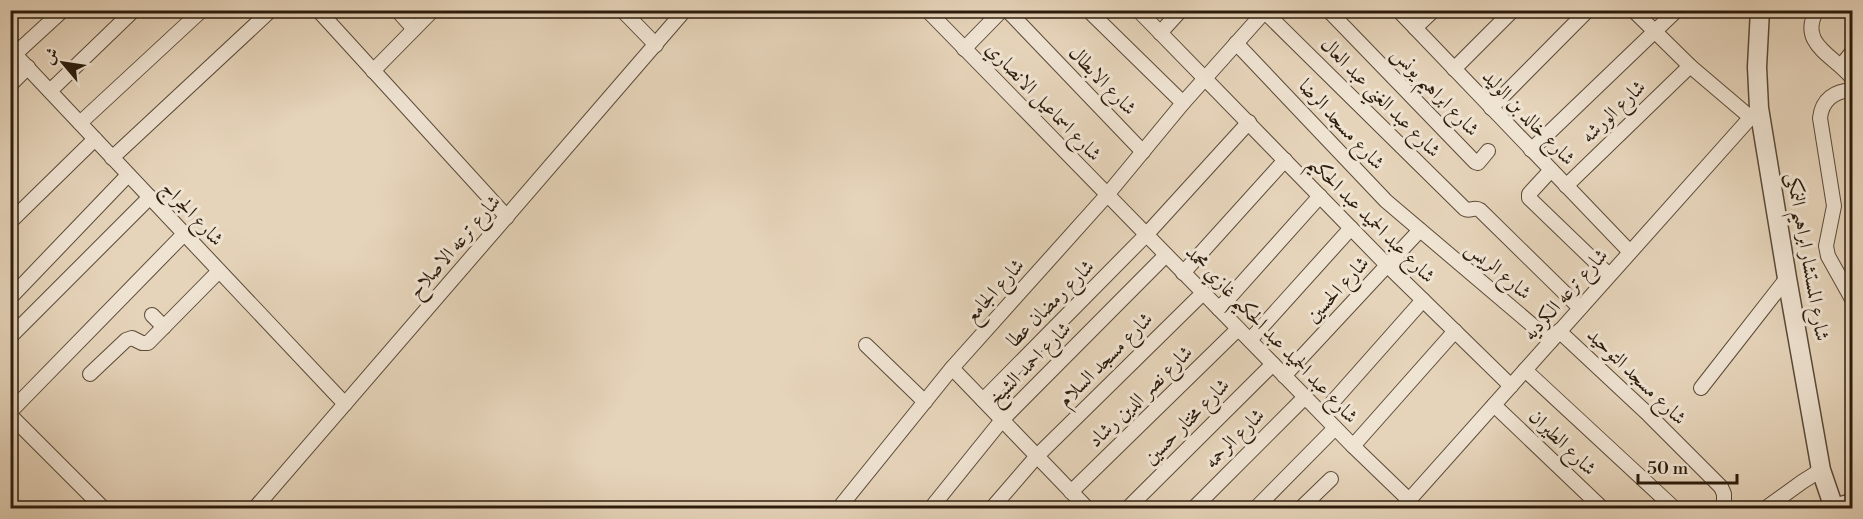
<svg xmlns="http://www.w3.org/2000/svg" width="1863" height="519" viewBox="0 0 1863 519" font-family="'Libre Bodoni',Amiri,serif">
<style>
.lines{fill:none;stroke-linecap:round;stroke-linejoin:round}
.minor-casing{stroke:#5a4a38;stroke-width:16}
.tertiary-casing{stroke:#5a4a38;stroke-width:21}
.minor{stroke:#efe3d2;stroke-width:14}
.tertiary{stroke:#efe3d2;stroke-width:18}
.labels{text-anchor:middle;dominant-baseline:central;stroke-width:6;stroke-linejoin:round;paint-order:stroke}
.street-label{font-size:20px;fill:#2c1c0c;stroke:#efe3d2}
</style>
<rect width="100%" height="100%" fill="#e6d4ba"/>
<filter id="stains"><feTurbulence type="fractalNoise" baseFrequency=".00333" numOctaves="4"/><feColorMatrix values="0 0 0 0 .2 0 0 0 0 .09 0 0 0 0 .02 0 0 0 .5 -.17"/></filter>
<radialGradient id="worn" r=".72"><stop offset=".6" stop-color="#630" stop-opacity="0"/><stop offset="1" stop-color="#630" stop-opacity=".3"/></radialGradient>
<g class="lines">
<defs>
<g id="minor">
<polyline points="318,10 507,217"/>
<polyline points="397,10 414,29"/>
<polyline points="622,10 656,45"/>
<polyline points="927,10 1353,446 1409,500"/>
<polyline points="1007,10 1143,152"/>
<polyline points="1088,10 1183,103"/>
<polyline points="1138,10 1387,265 1511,386"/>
<polyline points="1328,10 1475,162 1478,163 1488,151"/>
<polyline points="1398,10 1630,252"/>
<polyline points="1633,10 1690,66 1750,117"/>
<path d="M1817,10C1797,44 1835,56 1852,78"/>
<path d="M1265,12L1465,209C1470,212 1474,206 1480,210L1580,308"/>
<polyline points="1415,28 1434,10"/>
<polyline points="1160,33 1181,10"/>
<polyline points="1236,43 1386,201 1551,341"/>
<polyline points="10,49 345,404"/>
<polyline points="964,49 1002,10"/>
<polyline points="15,54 63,10"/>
<polyline points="1841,66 1852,52"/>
<polyline points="1454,69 1513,10"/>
<polyline points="373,71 433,10"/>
<polyline points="10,85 28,67"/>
<path d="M1852,90C1835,91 1822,99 1820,118L1834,206L1826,246L1828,256L1852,299"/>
<polyline points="50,91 134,10"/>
<polyline points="1491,108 1588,10"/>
<polyline points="80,123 202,10"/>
<polyline points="1531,150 1677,10"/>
<polyline points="112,158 271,10"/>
<polyline points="1551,170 1529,194 1529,198 1609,275"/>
<polyline points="1566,186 1690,66"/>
<polyline points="10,222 95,139"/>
<polyline points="1183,273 1285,160"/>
<polyline points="10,298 128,175"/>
<polyline points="1219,309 1320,196"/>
<polyline points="152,315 164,327"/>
<polyline points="1559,331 1649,415 1721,487 1724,494 1724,508"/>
<polyline points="10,337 150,197"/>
<polyline points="1250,340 1351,228"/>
<polyline points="866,345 925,402"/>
<polyline points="952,368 1087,508"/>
<polyline points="1525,370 1674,508"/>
<polyline points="90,374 126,340 132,338 142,343 148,343 219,271"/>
<polyline points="1284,376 1420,230"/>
<polyline points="1701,388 1787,278"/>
<polyline points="983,400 1146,235 1249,122"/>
<polyline points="1494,405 1602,508"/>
<polyline points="10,412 184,234"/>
<polyline points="1322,414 1423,300"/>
<polyline points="10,415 103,508"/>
<polyline points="1353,446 1455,331"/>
<polyline points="1071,492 1238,329"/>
<polyline points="255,508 685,10"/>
<polyline points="839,508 952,368 1107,195 1183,103 1266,10"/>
<polyline points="931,508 1002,420 1166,255"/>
<polyline points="992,508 1037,456 1203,293"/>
<polyline points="1128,508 1273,364"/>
<polyline points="1194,508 1305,397"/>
<polyline points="1256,508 1335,428"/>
<polyline points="1301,508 1331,479"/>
<polyline points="1402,508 1759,108"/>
<polyline points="1766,508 1802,482 1821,470"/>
</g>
<g id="tertiary">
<polyline points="1760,10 1757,67 1759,108 1787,278 1821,470 1834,508"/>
<polyline points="1834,508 1852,503"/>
</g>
</defs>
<use href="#minor" class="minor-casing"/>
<use href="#tertiary" class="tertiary-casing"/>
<use href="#minor" class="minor"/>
<use href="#tertiary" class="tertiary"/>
</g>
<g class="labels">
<g class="street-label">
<text transform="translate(1102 81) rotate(46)">شارع الابطال</text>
<text transform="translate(1435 92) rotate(46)">شارع ابراهيم يونس</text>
<text transform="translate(1380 98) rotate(45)">شارع عبد الغني عبد العال</text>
<text transform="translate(1043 102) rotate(46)">شارع اسماعيل الانصاري</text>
<text transform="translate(1614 112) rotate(-44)">شارع الورشه</text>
<text transform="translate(1528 118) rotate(46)">شارع خالد بن الوليد</text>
<text transform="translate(1341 125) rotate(47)">شارع مسجد الرضا</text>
<text transform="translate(192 214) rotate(47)">شارع الجراج</text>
<text transform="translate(1371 220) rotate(45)">شارع عبد الحميد عبد الحكيم</text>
<text transform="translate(455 247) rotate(-49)">شارع ترعه الاصلاح</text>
<text transform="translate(1807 257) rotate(80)">شارع المستشار ابراهيم النمكى</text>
<text transform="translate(1498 271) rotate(40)">شارع الريس</text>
<text transform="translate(1338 290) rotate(-47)">شارع الحسين</text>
<text transform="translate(995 291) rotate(-48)">شارع الجامع</text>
<text transform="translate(1566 295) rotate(-48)">شارع ترعه الكرديه</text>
<text transform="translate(1051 304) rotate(-45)">شارع رمضان عطا</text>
<text transform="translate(1271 335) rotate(46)">شارع عبد الحميد عبد الحكيم غازي محمد</text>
<text transform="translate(1106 360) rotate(-45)">شارع مسجد السلام</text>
<text transform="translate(1030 364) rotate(-45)">شارع احمد الشيخ</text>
<text transform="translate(1636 377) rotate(44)">شارع مسجد التوحيد</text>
<text transform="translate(1141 397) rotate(-44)">شارع نصر الدين رشاد</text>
<text transform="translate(1187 422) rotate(-45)">شارع مختار حسين</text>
<text transform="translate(1235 439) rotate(-45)">شارع الرحمه</text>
<text transform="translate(1562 443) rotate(44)">شارع الطيران</text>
</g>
</g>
<rect width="1863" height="519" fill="none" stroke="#e6d4ba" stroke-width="36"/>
<rect x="12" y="12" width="1839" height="495" fill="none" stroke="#2c1c0c" stroke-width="3"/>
<rect x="18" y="18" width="1827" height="483" fill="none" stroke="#2c1c0c" stroke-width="1.5"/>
<g transform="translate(63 63) rotate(299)" stroke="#efe3d2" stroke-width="4.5" paint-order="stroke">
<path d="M0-4.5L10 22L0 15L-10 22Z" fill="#2c1c0c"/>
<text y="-9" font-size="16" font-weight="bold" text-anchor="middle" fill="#2c1c0c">ش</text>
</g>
<path d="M1638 474v9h99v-9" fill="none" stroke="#2c1c0c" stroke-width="3"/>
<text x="1647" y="474" font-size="18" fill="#2c1c0c" stroke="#efe3d2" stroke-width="4.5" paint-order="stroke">50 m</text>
<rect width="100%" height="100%" filter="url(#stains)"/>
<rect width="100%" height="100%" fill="url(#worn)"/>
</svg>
